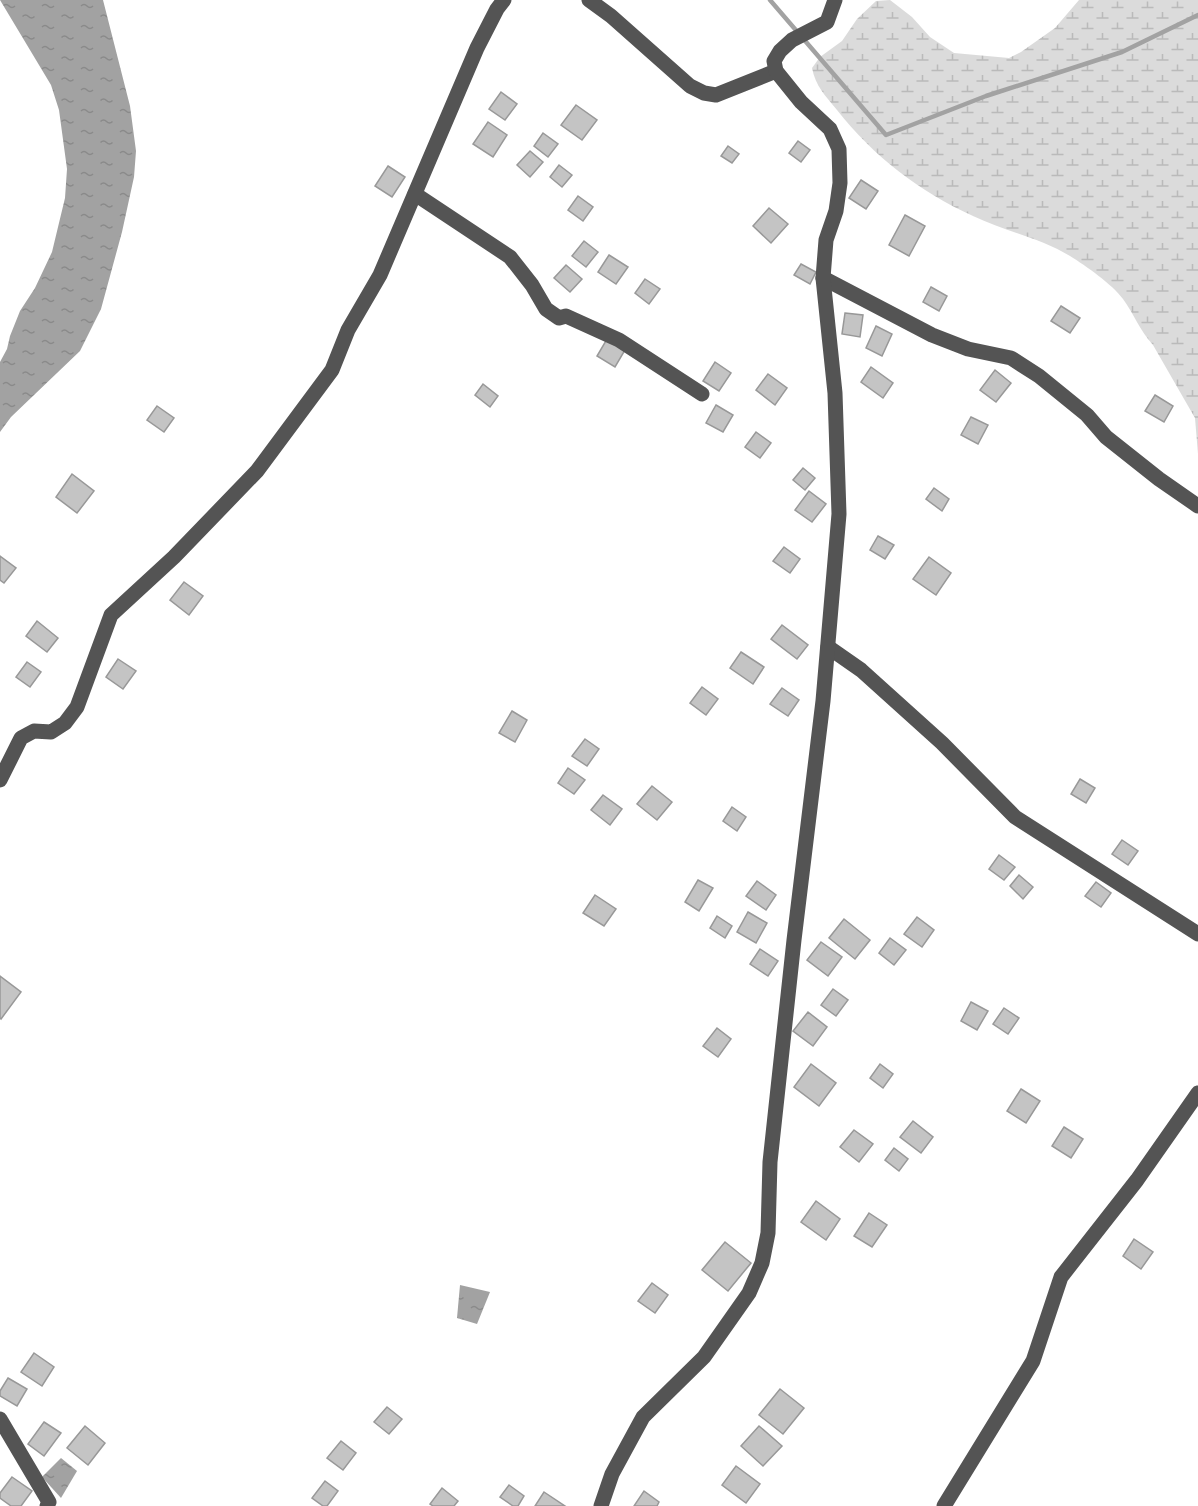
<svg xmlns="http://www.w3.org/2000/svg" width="1198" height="1506" viewBox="0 0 1198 1506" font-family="Karla,sans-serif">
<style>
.wetland{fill:url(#wetland-marsh)}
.water{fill:url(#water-ripples)}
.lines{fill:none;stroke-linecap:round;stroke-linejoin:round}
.stream{stroke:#a2a2a2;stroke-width:4.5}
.building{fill:#c4c4c4;stroke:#989898;stroke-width:1.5}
.minor{stroke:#545454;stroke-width:15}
</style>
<defs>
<pattern id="wetland-marsh" width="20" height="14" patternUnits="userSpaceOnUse" patternTransform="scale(1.5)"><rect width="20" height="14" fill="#dbdbdb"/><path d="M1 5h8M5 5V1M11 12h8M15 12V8" fill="none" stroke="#bababa"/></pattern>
<pattern id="water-ripples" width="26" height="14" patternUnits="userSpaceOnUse" patternTransform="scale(1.5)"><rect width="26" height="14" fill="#a2a2a2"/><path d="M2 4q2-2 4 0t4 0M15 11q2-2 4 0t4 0" fill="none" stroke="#8a8a8a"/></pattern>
</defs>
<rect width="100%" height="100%" fill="#fff"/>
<path class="wetland" d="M890,0L912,17L930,37L954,53L1009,58L1021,52L1055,28L1079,0H1198V454L1195,418L1153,345C1140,331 1134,314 1123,299C1112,284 1086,266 1070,256C1041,238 1004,231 973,216C920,192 873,156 837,110C825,95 816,87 812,68L820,57L842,41L857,19L876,1Z"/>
<g class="water">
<polygon points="0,0 103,0 130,106 136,151 134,177 122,232 101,309 80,351 11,417 0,432 0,362 7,349 10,336 20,311 35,288 52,252 65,198 67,169 59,110 51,85"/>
<polygon points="460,1285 490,1292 477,1324 457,1318"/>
<polygon points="61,1458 77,1471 61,1498 42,1477"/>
</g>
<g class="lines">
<polyline class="stream" points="770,0 886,135 986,96 1122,52 1198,15"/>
</g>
<g class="building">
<polygon points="501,92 517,104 505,120 489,109"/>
<polygon points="576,105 597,120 582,140 561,125"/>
<polygon points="488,122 507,135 493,157 473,144"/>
<polygon points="543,133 558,144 548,157 534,146"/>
<polygon points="798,141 810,150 801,162 789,153"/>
<polygon points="728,146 739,154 732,163 721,156"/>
<polygon points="530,151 543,162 530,177 517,165"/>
<polygon points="559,165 572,175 562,187 550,177"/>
<polygon points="388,166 405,177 392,197 375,186"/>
<polygon points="861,180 878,191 866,209 849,198"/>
<polygon points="578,196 593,207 583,221 568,210"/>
<polygon points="769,208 788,224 771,243 753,226"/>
<polygon points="905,215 925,226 909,256 889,245"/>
<polygon points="584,241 598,252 586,267 572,256"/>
<polygon points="609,255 628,267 616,284 598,272"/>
<polygon points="801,264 816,272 810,284 794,275"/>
<polygon points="566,265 582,279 570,292 554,278"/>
<polygon points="645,279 660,289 649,304 635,293"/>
<polygon points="931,287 947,296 939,311 923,302"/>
<polygon points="1061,306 1080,318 1070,333 1051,321"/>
<polygon points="845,313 863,315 860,337 842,334"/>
<polygon points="876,326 892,334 882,356 866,348"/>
<polygon points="607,339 625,350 615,367 597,356"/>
<polygon points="715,362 731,373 719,391 703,381"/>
<polygon points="871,367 893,383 883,398 861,382"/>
<polygon points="995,370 1011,383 996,402 980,390"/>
<polygon points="768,374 787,388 775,405 756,390"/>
<polygon points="483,384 498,396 490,407 475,395"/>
<polygon points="1155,395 1173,406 1164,422 1145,411"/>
<polygon points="716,405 733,415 723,432 706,423"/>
<polygon points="157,406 174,418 164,432 147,420"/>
<polygon points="971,417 988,425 978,444 961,435"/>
<polygon points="756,432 771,443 760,458 745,447"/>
<polygon points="803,468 815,478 805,490 793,480"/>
<polygon points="72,474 94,491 77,513 56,497"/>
<polygon points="934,488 949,499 942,511 926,499"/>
<polygon points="809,491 826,504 812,522 795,510"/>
<polygon points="878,536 894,545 885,559 870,550"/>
<polygon points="784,547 800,559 790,573 773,561"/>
<polygon points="0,556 16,568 4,583 0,580"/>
<polygon points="929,557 951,573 936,595 913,579"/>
<polygon points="184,582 203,596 189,615 170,600"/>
<polygon points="37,621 58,638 47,652 26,636"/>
<polygon points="782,625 808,645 797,659 771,639"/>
<polygon points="741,652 764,667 753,684 730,668"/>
<polygon points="118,659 136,671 123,689 106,677"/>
<polygon points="27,662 41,672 30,687 16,677"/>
<polygon points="702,687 718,699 706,715 690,703"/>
<polygon points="782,688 799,700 788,716 770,704"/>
<polygon points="512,711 527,720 515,742 499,733"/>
<polygon points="585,739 599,749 587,766 572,756"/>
<polygon points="568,768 585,780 574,794 558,783"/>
<polygon points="1080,779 1095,788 1086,803 1071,794"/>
<polygon points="652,786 672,802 657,820 637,804"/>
<polygon points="603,795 622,809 610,825 591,810"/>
<polygon points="732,807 746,817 737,831 723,821"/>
<polygon points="1122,840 1138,851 1128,865 1112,854"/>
<polygon points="999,855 1015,867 1004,880 989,869"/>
<polygon points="1019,875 1033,887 1023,899 1010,886"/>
<polygon points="698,880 713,888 699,911 685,902"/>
<polygon points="757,881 776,895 766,910 746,896"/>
<polygon points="1096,882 1111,893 1101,907 1085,896"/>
<polygon points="595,895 616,909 604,926 583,913"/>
<polygon points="748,912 767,923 756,943 737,932"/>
<polygon points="717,916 732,926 725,938 710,928"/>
<polygon points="917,917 934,930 922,947 904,934"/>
<polygon points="844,919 870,940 855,959 829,938"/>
<polygon points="890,938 906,950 894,965 879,953"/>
<polygon points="821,942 842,957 828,976 807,960"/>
<polygon points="760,949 778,961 768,976 750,964"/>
<polygon points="0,976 21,992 1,1019 0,1018"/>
<polygon points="833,989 848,1000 836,1016 821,1005"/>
<polygon points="971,1002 988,1011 977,1030 961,1021"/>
<polygon points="1004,1008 1019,1018 1008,1034 993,1024"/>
<polygon points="808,1012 827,1027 813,1046 793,1031"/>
<polygon points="717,1028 731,1039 718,1057 703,1046"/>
<polygon points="811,1064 836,1083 819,1106 794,1087"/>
<polygon points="880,1064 893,1074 883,1088 870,1078"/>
<polygon points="1021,1089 1040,1101 1026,1123 1007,1111"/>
<polygon points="913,1121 933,1137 921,1153 900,1137"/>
<polygon points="1064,1127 1083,1139 1071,1158 1052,1146"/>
<polygon points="854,1130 873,1144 859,1162 840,1147"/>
<polygon points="894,1148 908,1159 899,1171 885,1160"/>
<polygon points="816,1201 840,1219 826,1240 801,1222"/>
<polygon points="869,1213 887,1225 872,1247 854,1236"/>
<polygon points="1134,1239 1153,1252 1141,1269 1123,1256"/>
<polygon points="725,1242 751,1263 728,1291 702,1270"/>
<polygon points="652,1283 668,1295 655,1313 638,1301"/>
<polygon points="34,1353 54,1367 42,1386 21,1372"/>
<polygon points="8,1378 27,1389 17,1406 0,1396 0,1391"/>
<polygon points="780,1389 804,1408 783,1434 759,1415"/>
<polygon points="387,1407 402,1419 389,1434 374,1422"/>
<polygon points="44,1422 61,1433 44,1456 28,1444"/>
<polygon points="85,1426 105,1443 88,1465 67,1448"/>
<polygon points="759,1426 782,1446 763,1466 741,1446"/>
<polygon points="341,1441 356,1453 343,1470 327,1458"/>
<polygon points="736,1466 760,1484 746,1503 722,1485"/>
<polygon points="12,1477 32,1491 21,1506 11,1506 0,1498 0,1493"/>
<polygon points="325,1481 338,1491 327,1506 323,1506 312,1498"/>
<polygon points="509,1485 524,1496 518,1506 513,1506 500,1497"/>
<polygon points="442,1488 458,1501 454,1506 433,1506 430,1504"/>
<polygon points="644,1491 659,1502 657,1506 634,1506"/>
<polygon points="544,1492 565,1506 535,1506"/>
</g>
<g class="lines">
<g class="minor">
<polyline points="589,0 611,16 690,86 704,93 716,95 776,71"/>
<polyline points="415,194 510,257 532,285 546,309 559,318 566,316 619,340 702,394"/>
<polyline points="823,278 932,335 968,349 1011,358 1039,376 1087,415 1106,437 1159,479 1198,506"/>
<polyline points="828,647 861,670 942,743 1015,817 1198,934"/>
<polyline points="0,780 21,738 34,731 51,732 65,723 77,707 111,615 174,557 257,471 332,370 348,330 380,275 477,48 497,9 504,0"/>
<polyline points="0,1419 49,1502 47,1506"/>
<polyline points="601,1506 612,1474 643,1417 704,1357 749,1293 762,1263 768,1233 770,1162 794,940 823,701 839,514 835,393 823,278 826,240 836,211 840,183 839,149 830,129 801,102 776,71 774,61 780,51 792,40 827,22 835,0"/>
<polyline points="944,1506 1033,1361 1061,1277 1137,1180 1198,1093"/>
</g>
</g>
</svg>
